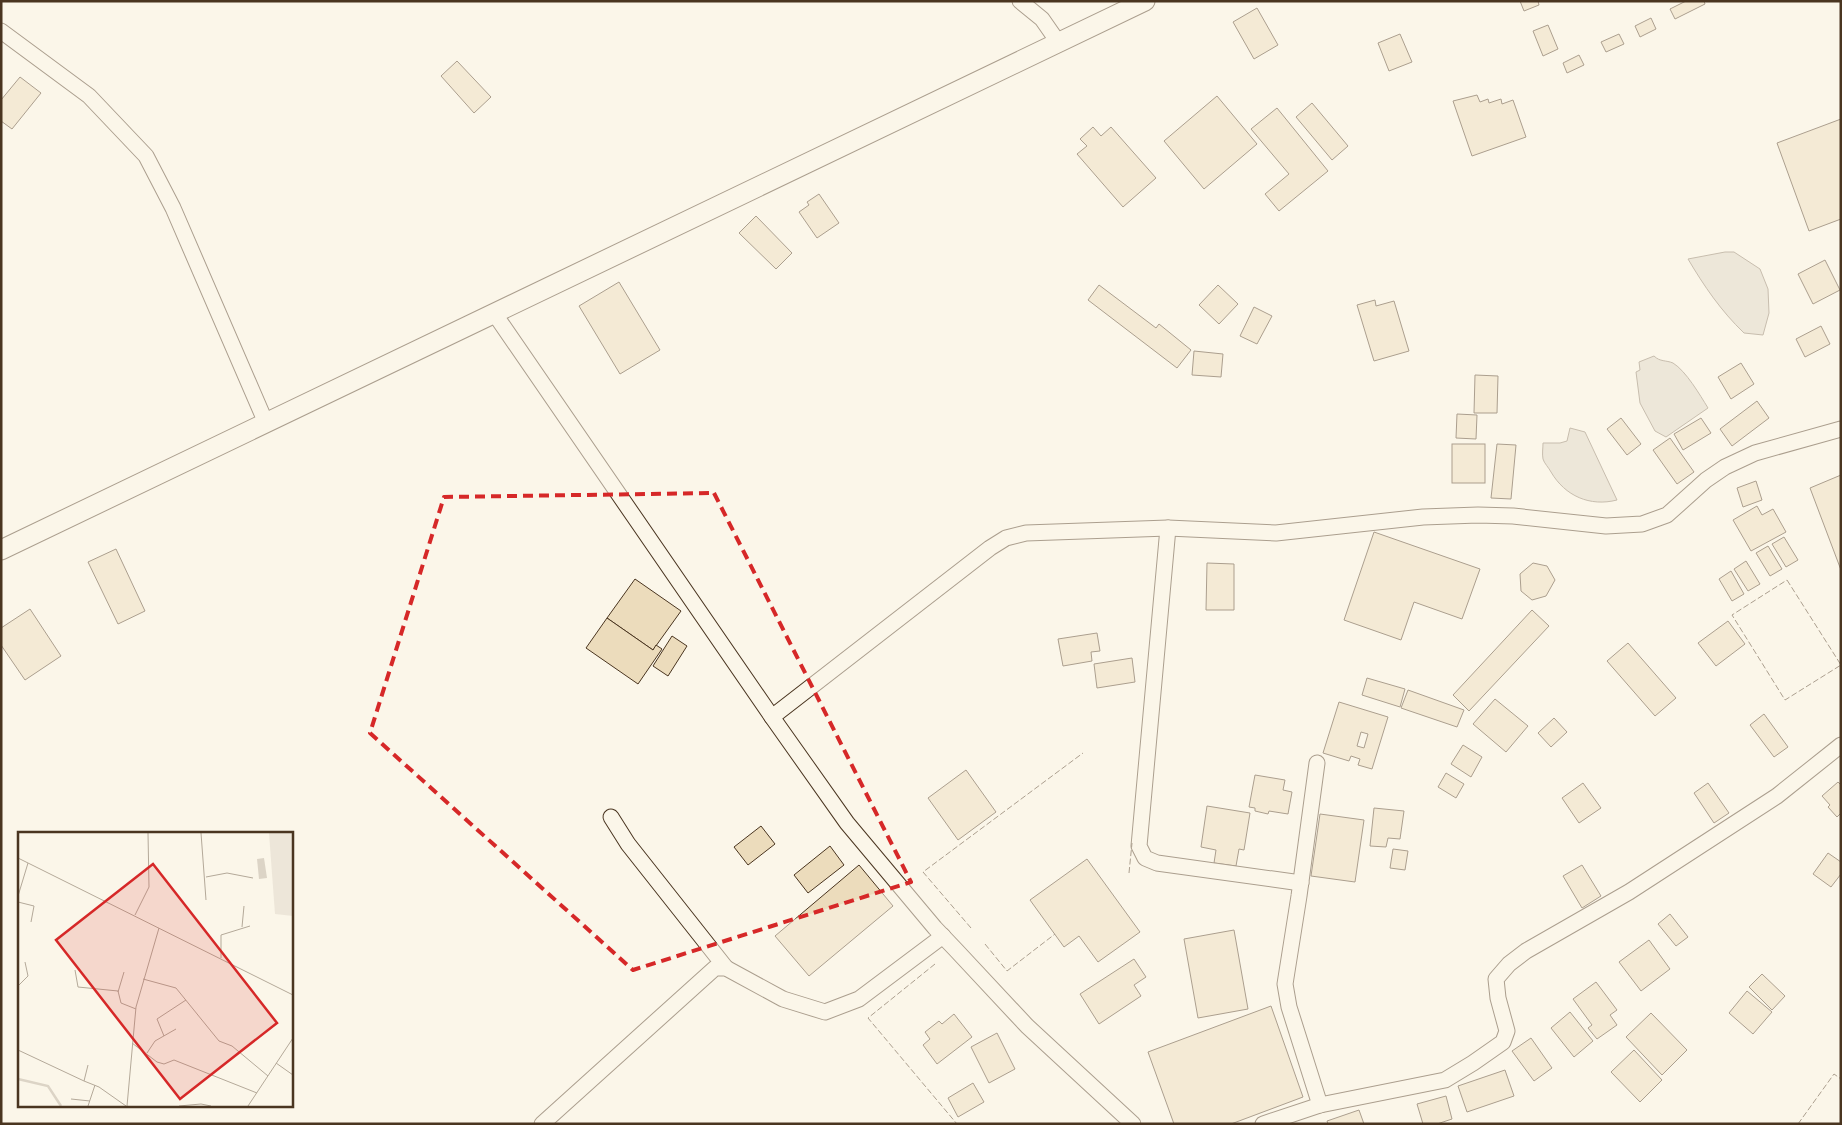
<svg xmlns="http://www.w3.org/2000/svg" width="1842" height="1125" viewBox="0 0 1842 1125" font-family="'PT Sans Narrow',sans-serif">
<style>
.water{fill:#dcd4c6;stroke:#887966}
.building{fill:#ecdcbc;stroke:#4a3520;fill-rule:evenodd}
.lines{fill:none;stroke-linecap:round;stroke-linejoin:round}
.minor-casing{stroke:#4a3520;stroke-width:17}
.tertiary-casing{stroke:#4a3520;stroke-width:21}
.minor{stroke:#fbf6e9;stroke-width:15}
.tertiary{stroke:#fbf6e9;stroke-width:19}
.fence{stroke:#4a3520;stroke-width:1;stroke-dasharray:6 2.5;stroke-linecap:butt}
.marked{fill:none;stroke:#d62828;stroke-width:4;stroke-dasharray:10 6;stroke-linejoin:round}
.inset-river{fill:none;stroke:#dcd4c6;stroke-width:2.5}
.inset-road{fill:none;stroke:#b4a999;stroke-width:1}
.view{fill:#d62828;fill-opacity:0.15;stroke:#d62828;stroke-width:2.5}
.inset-edge{fill:none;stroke:#4a3520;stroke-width:2.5}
</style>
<rect width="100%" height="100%" fill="#fbf6e9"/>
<g class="water">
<path d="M1725,252H1734L1760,269L1768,289L1769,313L1763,335L1744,333C1721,311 1704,286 1688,259Z"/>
<path d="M1654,356C1660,362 1666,360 1673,363C1686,371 1700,395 1708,408L1666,437L1655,431L1640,403L1636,372L1640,370L1639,362Z"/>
<path d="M1570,428L1585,432L1617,500C1590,507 1565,496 1551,472C1549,468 1544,463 1543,459C1542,454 1543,448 1543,443H1560L1567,441Z"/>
</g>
<g class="building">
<polygon points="1520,1 1538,1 1539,5 1524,11"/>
<polygon points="1686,1 1704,1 1705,4 1675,19 1670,9"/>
<polygon points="1257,8 1278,45 1254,59 1233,22"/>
<polygon points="1651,18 1656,29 1640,37 1635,26"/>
<polygon points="1548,25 1558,49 1543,56 1533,31"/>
<polygon points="1400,34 1412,62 1389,71 1378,43"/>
<polygon points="1619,34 1624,44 1606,52 1601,42"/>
<polygon points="1579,55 1584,65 1567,73 1563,63"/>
<polygon points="457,61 491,97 474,113 441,76"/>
<polygon points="20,77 41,93 12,129 1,121 1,100"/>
<polygon points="1477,95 1480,102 1488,99 1489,103 1501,99 1502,104 1513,100 1526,137 1472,156 1453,101"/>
<polygon points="1217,96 1257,144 1204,189 1164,141"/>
<polygon points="1312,103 1348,146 1332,160 1296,117"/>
<polygon points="1277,108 1328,171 1279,211 1265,194 1289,174 1251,129"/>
<polygon points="1841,119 1841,219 1809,231 1777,143"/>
<polygon points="1093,127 1101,136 1111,127 1156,178 1123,207 1077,154 1087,146 1080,139"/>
<polygon points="819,194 839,223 817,238 799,212 809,205 807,202"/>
<polygon points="756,216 792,253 776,269 739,233"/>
<polygon points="1825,260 1840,290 1813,304 1798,274"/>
<polygon points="619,282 660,350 620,374 579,306"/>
<polygon points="1099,285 1156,328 1159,324 1191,350 1177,368 1088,300"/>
<polygon points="1218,285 1238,304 1219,324 1199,305"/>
<polygon points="1375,300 1376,306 1394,301 1409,351 1374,361 1357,305"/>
<polygon points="1254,307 1272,316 1257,344 1240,336"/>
<polygon points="1821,326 1830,344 1805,357 1796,339"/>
<polygon points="1194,351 1223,354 1221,377 1192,375"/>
<polygon points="1741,363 1754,384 1731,399 1718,377"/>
<polygon points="1475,375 1498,376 1497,413 1474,413"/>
<polygon points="1757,401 1769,418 1732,446 1720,429"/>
<polygon points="1457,414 1477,415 1476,439 1456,438"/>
<polygon points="1621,418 1641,444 1627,455 1607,429"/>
<polygon points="1701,418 1711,433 1683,450 1674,434"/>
<polygon points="1670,438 1694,472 1677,484 1653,450"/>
<rect x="1452" y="444" width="33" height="39"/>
<polygon points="1497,444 1516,445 1511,499 1491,498"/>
<polygon points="1841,475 1841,570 1810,488"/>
<polygon points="1756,481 1762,500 1743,507 1737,488"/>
<polygon points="1757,506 1762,515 1773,509 1786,532 1751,551 1733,520"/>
<polygon points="1374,532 1480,569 1462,619 1414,602 1401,640 1344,620"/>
<polygon points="1784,537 1798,560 1786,567 1772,544"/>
<polygon points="1768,546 1782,569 1770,576 1756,553"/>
<polygon points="116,549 145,611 118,624 88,562"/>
<polygon points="1746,561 1760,584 1748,591 1734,569"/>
<polygon points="1207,563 1234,564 1234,610 1206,610"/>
<polygon points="1533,563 1547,566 1555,580 1546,596 1532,600 1521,591 1520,574"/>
<polygon points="1731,571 1744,594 1732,601 1719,579"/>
<polygon points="635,579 681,611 653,650 607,618"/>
<polygon points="30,609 61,656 25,680 1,645 1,628"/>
<polygon points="1532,610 1549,626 1469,711 1453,695"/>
<polygon points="607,618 653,650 656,645 662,649 638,684 586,648"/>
<polygon points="1728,621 1745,644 1716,666 1698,643"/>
<polygon points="1097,633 1100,651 1091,652 1092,661 1063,666 1058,639"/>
<polygon points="672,636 687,646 668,676 653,666"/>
<polygon points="1628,643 1676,698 1655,716 1607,661"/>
<polygon points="1132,658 1135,682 1097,688 1094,664"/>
<polygon points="1367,678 1405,689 1400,707 1362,695"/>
<polygon points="1408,690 1464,710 1457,727 1401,708"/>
<polygon points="1495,699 1528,726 1506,752 1473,724"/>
<path d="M1339,702L1388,717L1372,769L1358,765L1360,759L1351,756L1349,761L1323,753ZM1361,732L1368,734L1364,748L1357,746Z"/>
<polygon points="1764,714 1788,747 1774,757 1750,725"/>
<polygon points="1554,718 1567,732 1551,747 1538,733"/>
<polygon points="1463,745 1482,757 1471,777 1451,764"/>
<polygon points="966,770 996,812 958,840 928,798"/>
<polygon points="1446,773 1464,784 1456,798 1438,787"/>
<polygon points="1255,775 1285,780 1283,790 1292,792 1288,814 1269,811 1268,814 1255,811 1255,808 1249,807"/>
<polygon points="1838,782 1841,785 1841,813 1837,817 1828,807 1830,805 1822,796"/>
<polygon points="1583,783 1601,808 1579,823 1562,798"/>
<polygon points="1708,783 1729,813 1714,823 1694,793"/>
<polygon points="1207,806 1250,813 1244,850 1239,849 1236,866 1214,863 1216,850 1201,847"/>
<polygon points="1374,808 1404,811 1400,839 1388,838 1386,847 1370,846"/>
<polygon points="1320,814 1364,820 1355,882 1311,876"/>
<polygon points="761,826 775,844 748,865 734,847"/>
<polygon points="830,846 844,865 808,893 794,875"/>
<polygon points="1393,849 1408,851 1405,870 1390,868"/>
<polygon points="1828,853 1841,862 1841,874 1831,887 1813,874"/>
<polygon points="1087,859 1140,932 1098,962 1079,936 1064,947 1030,900"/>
<polygon points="859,865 893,906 809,976 775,936"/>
<polygon points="1582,865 1601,896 1582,908 1563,876"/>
<polygon points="1670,914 1688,937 1676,946 1658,924"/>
<polygon points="1234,930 1248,1009 1198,1018 1184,939"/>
<polygon points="1649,940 1670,969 1641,991 1619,962"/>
<polygon points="1134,959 1146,977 1134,985 1141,996 1099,1024 1080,994"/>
<polygon points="1762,974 1785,996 1772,1010 1749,987"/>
<polygon points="1596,982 1617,1010 1610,1015 1617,1025 1597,1039 1588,1028 1592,1025 1573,999"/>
<polygon points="1747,991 1772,1012 1753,1034 1729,1013"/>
<polygon points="1271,1006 1303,1097 1231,1124 1174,1124 1148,1052"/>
<polygon points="1570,1012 1593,1041 1574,1057 1551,1028"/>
<polygon points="1651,1013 1687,1050 1662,1075 1626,1037"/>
<polygon points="954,1014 972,1037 937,1064 923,1045 930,1039 925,1032 939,1021 942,1024"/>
<polygon points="997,1033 1015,1069 989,1083 971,1047"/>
<polygon points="1531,1038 1552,1068 1534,1081 1512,1051"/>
<polygon points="1634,1050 1662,1080 1640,1102 1611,1072"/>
<polygon points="1505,1070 1514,1096 1467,1112 1458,1086"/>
<polygon points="973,1083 984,1102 958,1117 948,1098"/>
<polygon points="1446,1096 1452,1119 1437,1124 1423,1124 1417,1104"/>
<polygon points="1359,1110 1364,1124 1328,1124 1327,1121"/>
</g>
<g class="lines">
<defs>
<g id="minor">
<polyline points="1020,1 1042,19 1058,42"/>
<polyline points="1,31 89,96 146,156 173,208 266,423"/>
<polyline points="494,313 772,717 847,823 935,928 956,950 1027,1026 1133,1124"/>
<polyline points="1168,528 1139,846 1145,858 1157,863 1301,883"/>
<polyline points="772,717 990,548 1006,538 1026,533 1168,528 1276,533 1423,517 1478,515 1513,516 1606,526 1642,524 1667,515 1706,480 1725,467 1755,453 1841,429"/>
<polyline points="1317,763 1299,896 1285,984 1289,1007 1320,1105"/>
<polyline points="611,817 628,844 726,968"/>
<polyline points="542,1124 715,968 726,968 783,999 825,1012 859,999 943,936"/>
<polyline points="1263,1124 1320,1105 1445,1080 1473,1063 1503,1042 1507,1031 1498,998 1496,979 1509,964 1526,951 1629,892 1777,796 1841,745"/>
</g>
<polyline id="tertiary" points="1,550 1145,1"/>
</defs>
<use href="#minor" class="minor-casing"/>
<use href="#tertiary" class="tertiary-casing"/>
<use href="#minor" class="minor"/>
<use href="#tertiary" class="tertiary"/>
<g class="fence">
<polygon points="1787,580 1841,665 1785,700 1732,615"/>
<polyline points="1129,873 1132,843"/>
<polyline points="971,928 923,872 1083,753"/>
<polyline points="985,944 1007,971 1055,934"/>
<polyline points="935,964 868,1018 957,1124"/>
<polyline points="1798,1124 1834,1074 1841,1079"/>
</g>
</g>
<path d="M0 0H1842V1125H0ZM714,493L911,882L633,970L370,733L444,497Z" fill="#fbf6e9" fill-opacity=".55" fill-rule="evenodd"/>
<path class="marked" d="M714,493L911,882L633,970L370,733L444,497Z"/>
<g transform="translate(18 832)">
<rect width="275" height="275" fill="#fbf6e9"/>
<path d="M251,1H275V84L257,82Z" fill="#ede6d9"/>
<path d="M246,26L249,46L241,47L239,27Z" fill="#dcd4c6"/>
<path class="inset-river" d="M0,247L30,254L43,274"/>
<path class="inset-road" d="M183,1L188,68M0,26L275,163M188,45L209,41L235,46M0,64L10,31M0,70L16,74L13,90M117,83L131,55L130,1M224,95L226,74M203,126V103L232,94M57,138L60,155L100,159L103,171L118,177M125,147L158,156L201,209L214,214L250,244M0,154L10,144L7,130M100,160L106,140M146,204L139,187L168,168M114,211L139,230L146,232L156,228L239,261M0,218L66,249M129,221L137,209L158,197M258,231L275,243M70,233L66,249L81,255L108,274M53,267L72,269M70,274L77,253M109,274L118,175L141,96M161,274L183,272L193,274M230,274L275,206"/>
<path class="view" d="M135,32L259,191L162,267L38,108Z"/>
<rect width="275" height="275" class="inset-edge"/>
</g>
<rect width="1842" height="1125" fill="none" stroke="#4a3520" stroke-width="5"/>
</svg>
